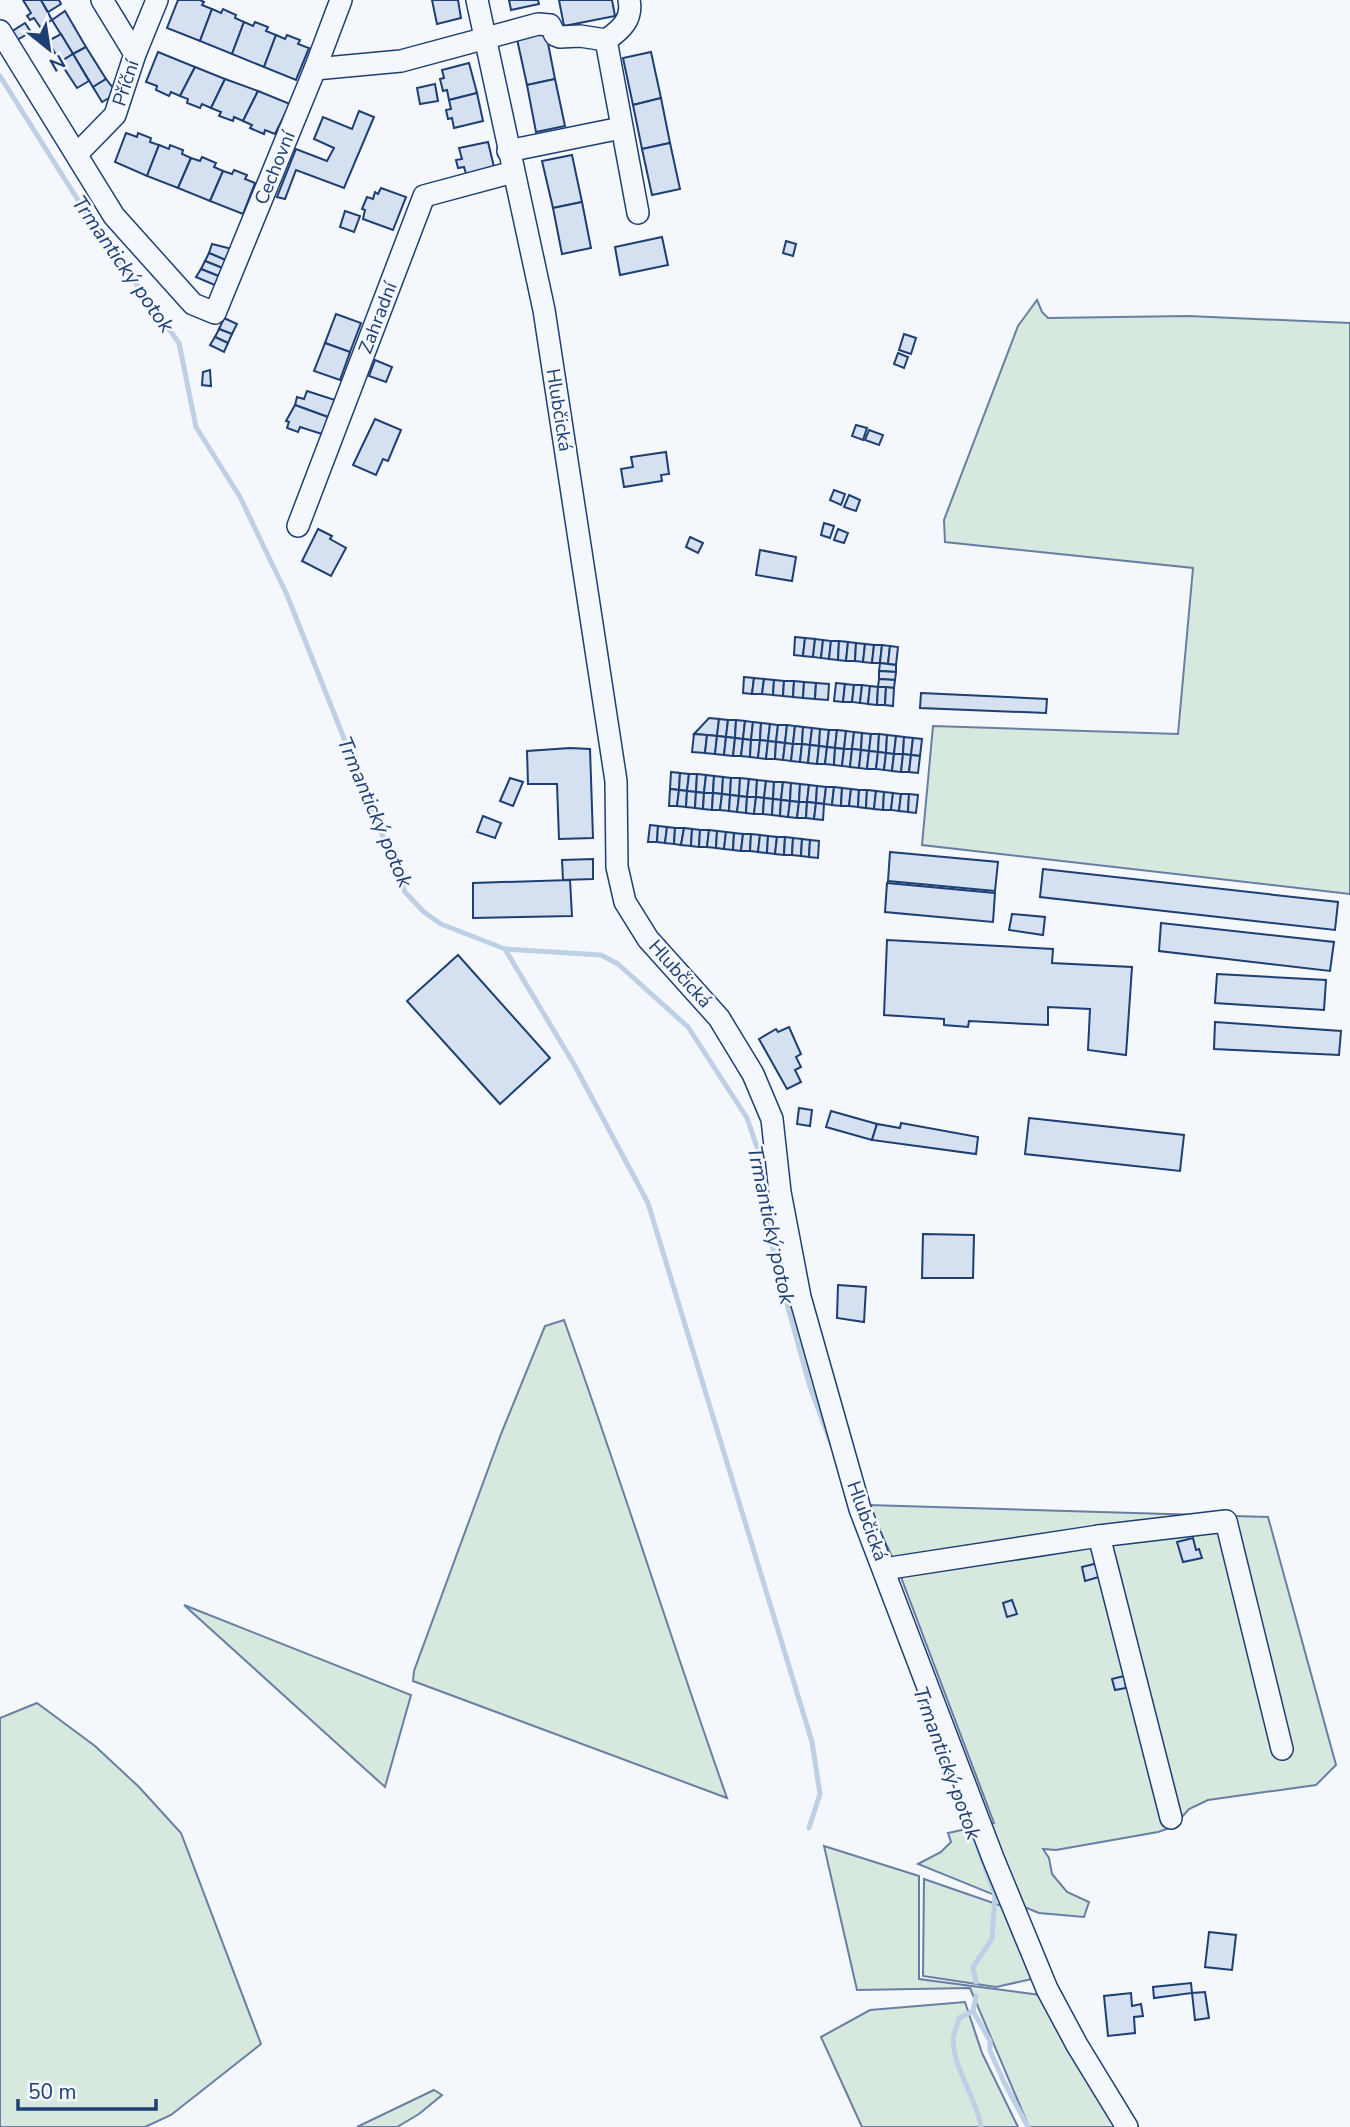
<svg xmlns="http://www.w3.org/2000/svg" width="1350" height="2127" viewBox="0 0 1350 2127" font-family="'Nunito Sans',sans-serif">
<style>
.green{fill:#d7e8df;stroke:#687fa3;stroke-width:2}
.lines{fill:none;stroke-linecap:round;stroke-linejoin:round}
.stream{stroke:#bed0e5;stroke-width:5}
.building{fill:#d5e0f0;stroke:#1d3f73;stroke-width:2}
.minor-casing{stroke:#1d3f73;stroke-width:24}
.minor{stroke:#f4f7fb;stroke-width:21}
.labels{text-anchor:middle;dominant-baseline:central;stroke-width:5;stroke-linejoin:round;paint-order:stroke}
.street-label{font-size:19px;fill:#1d3f73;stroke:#f4f7fb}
.water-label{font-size:21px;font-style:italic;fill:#1d3f73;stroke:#f4f7fb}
</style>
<rect width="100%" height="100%" fill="#f4f7fb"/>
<g class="green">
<polygon points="1037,300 1042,312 1048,318 1188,316 1350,323 1350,894 922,845 933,726 1178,734 1193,568 945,542 944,520 1018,326"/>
<path d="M564,1320C621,1479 671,1640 727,1798L413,1681L414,1671L501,1434L545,1326Z"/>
<polygon points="868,1505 1268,1517 1336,1765 1316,1785 1208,1800 1189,1809 1173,1827 1158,1832 1056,1850 1043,1849 1049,1858 1052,1874 1067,1892 1089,1902 1084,1917 1039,1913 918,1864 941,1852 951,1842 948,1833 994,1823 899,1572"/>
<polygon points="184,1605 411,1695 385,1787"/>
<polygon points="37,1703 95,1746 139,1787 181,1833 261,2044 171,2115 145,2127 0,2127 0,1718"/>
<polygon points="824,1846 919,1876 919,1979 1040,1995 1116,2127 1029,2127 970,1988 857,1990"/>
<polygon points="924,1879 1005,1907 1032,1979 996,1987 923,1976"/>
<polygon points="965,2002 982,2053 1018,2127 862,2127 821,2037 870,2010"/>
<polygon points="434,2090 442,2095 419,2114 397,2127 357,2127"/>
</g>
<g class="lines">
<g class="stream">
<polyline points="0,76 93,224 179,343 196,427 240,497 287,595 405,892 424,912 441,924 505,949 601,955 618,964 688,1027 747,1118 760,1156 774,1257 810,1387 832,1446"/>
<polyline points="505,949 575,1066 648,1203 812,1742 820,1794 809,1828"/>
<polyline points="973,1834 995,1895 992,1939 973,1967 976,1982"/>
<polyline points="976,1996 973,2011 990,2041 990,2051 1004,2082 1028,2127"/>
<path d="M973,2011L959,2018C958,2023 955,2029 954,2035C949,2062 977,2098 981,2127"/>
</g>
</g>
<g class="building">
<polygon points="23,0 41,0 52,20 40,27 34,18 30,20 27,16 31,13"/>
<polygon points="41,0 59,0 61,4 48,12"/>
<polygon points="178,0 200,0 204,2 202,5 212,9 200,41 167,28"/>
<polygon points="432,0 458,0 461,18 437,24"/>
<polygon points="509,0 538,0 539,4 511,10"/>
<polygon points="559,0 612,0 615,16 564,26"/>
<polygon points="212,9 221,13 223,9 236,15 235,18 244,22 232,54 200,41"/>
<polygon points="65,11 86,47 73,54 52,20"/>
<polygon points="244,22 253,26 255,22 268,27 266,31 276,35 264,67 232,54"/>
<polygon points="25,23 31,32 15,41 11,32"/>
<polygon points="546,33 555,79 527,85 517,39"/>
<polygon points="61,34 73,54 60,62 48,41"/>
<polygon points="276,35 285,39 287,35 300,40 298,44 309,48 296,80 264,67"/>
<polygon points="86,47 106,79 93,87 73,54"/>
<polygon points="158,52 195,67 180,96 171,92 169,96 156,90 157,86 146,82"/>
<polygon points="651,52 661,98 633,105 623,58"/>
<polygon points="73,54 89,81 77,88 60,62"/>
<polygon points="469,63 477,93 449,100 447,90 443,91 440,79 444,78 442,70"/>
<polygon points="195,67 225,79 211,108 202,104 200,108 187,103 188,99 180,96"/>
<polygon points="106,79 113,88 109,98 102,102 93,87"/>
<polygon points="225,79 258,91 243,121 234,117 233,121 219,116 221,112 211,108"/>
<polygon points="555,79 565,126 536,132 527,85"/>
<polygon points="435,84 438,101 420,104 417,88"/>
<polygon points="258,91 290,104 275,134 265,130 264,134 250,128 252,125 243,121"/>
<polygon points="477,93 483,121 454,128 452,118 448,119 446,110 451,109 449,100"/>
<polygon points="661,98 670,143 642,149 633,105"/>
<polygon points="359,111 374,117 344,188 296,170 285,199 277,197 296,149 327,161 334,148 314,139 323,117 352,129"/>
<polygon points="126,133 137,137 138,133 151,138 150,142 159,145 147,176 115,162"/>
<polygon points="488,142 495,171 467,177 464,167 458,168 456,160 462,159 459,148"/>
<polygon points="670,143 680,189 652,195 642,149"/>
<polygon points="159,145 169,149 170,145 183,150 182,154 191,158 178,188 147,176"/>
<polygon points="572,155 582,202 553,208 542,161"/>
<polygon points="202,157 216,163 214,167 223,171 210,201 178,188 191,158 200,161"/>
<polygon points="234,170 247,175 245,179 255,183 243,214 210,201 223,171 232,174"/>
<polygon points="381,188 406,197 393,230 363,219 365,210 362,209 367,197 373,199 375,192 378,194"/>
<polygon points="582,202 591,248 562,254 553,208"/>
<polygon points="345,211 360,216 354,232 340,227"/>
<polygon points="662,237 668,265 620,275 615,247"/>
<polygon points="786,241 796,244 793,256 783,253"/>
<polygon points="212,244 232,249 228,261 209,253"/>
<polygon points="209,253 228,261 225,269 205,261"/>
<polygon points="205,261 225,269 221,277 201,269"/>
<polygon points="201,269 221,277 217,286 196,277"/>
<polygon points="336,314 361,323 350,352 325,343"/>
<polygon points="224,318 237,324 232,334 219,329"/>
<polygon points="219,329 232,334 228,343 215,337"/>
<polygon points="904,334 916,338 911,354 899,350"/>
<polygon points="215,337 228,343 224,352 210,345"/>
<polygon points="325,343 350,352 340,380 314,371"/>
<polygon points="898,353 908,357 904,368 894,364"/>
<polygon points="375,360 392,367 386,382 369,376"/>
<polygon points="210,370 211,386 202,385 203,372"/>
<polygon points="307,391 335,400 328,417 295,405 297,397 304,399"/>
<polygon points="295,405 328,417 322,434 300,427 298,432 287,428 289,422 286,421"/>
<polygon points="375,419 401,430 388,461 383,459 376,475 353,465"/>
<polygon points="856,425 867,428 863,440 852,436"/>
<polygon points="869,430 883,435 879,445 865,440"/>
<polygon points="666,452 669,474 661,475 662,481 624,487 621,469 633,467 631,457"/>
<polygon points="834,490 845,494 841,505 830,500"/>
<polygon points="849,495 860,500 856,511 844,507"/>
<polygon points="824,523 834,526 830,538 821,535"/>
<polygon points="318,529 332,536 330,539 346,548 331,576 302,561"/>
<polygon points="838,529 848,533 844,543 834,540"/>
<polygon points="690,537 703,543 698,553 686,547"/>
<polygon points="760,550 796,557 792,581 756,575"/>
<polygon points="795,637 805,638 803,656 794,655"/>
<polygon points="805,638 815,639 813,657 803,656"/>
<polygon points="815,639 823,640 821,658 813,657"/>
<polygon points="823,640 831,641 829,659 821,658"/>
<polygon points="831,641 839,641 838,660 829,659"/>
<polygon points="839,641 848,642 846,661 838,660"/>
<polygon points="848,642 856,643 855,661 846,661"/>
<polygon points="856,643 865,644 863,662 855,661"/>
<polygon points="865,644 874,645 872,663 863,662"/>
<polygon points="874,645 882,645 880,663 872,663"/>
<polygon points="882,645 890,646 888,664 880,663"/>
<polygon points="890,646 898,647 896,665 888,664"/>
<polygon points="880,663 896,665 896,672 879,671"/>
<polygon points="879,671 896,672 895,680 879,679"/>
<polygon points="744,677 754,678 752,694 743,693"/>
<polygon points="754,678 764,679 762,694 752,694"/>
<polygon points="764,679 774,680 773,695 762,694"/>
<polygon points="879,679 895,680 894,688 878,687"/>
<polygon points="774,680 784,681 783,696 773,695"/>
<polygon points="784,681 794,681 793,697 783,696"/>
<polygon points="794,681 804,682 803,698 793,697"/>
<polygon points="804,682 816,683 815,699 803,698"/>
<polygon points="816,683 829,684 828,700 815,699"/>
<polygon points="836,683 845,684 843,702 834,701"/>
<polygon points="845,684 854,685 852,702 843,702"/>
<polygon points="854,685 862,685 860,703 852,702"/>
<polygon points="862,685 870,686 868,704 860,703"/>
<polygon points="870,686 878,687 877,705 868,704"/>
<polygon points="878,687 886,687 885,705 877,705"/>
<polygon points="886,687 894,688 893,706 885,705"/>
<polygon points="921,693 1047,699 1046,713 920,708"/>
<polygon points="709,718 719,719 717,736 694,734"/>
<polygon points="719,719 728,720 726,737 717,736"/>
<polygon points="728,720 736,720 735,738 726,737"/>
<polygon points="736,720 745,721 743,739 735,738"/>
<polygon points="745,721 753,722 751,740 743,739"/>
<polygon points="753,722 761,723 760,740 751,740"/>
<polygon points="761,723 770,724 768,741 760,740"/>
<polygon points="770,724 778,725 776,742 768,741"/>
<polygon points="778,725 787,725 785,743 776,742"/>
<polygon points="787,725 795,726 793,744 785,743"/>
<polygon points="795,726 803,727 802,744 793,744"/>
<polygon points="803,727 812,728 810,745 802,744"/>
<polygon points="812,728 820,729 819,746 810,745"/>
<polygon points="820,729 829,730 827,747 819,746"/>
<polygon points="829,730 837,730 835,748 827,747"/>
<polygon points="837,730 846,731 844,749 835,748"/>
<polygon points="846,731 854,732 852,749 844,749"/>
<polygon points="854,732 862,733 861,750 852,749"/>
<polygon points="862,733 871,734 869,751 861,750"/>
<polygon points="694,734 707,735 705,753 692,752"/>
<polygon points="871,734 879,734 878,752 869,751"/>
<polygon points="879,734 887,735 886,753 878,752"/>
<polygon points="707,735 717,736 715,754 705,753"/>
<polygon points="887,735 896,736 894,754 886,753"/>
<polygon points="717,736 726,737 724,755 715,754"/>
<polygon points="896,736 904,737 903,754 894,754"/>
<polygon points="726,737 735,738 733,756 724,755"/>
<polygon points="904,737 913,738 911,755 903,754"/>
<polygon points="735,738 743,739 741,756 733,756"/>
<polygon points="913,738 922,739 920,756 911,755"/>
<polygon points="743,739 751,740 750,757 741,756"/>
<polygon points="751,740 760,740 758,758 750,757"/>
<polygon points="760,740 768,741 766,759 758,758"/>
<polygon points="768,741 776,742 775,759 766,759"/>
<polygon points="776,742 785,743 783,760 775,759"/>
<polygon points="785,743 793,744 791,761 783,760"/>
<polygon points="793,744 802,744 800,762 791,761"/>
<polygon points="802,744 810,745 808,763 800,762"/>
<polygon points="810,745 819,746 817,764 808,763"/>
<polygon points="819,746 827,747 825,764 817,764"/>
<polygon points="827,747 835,748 834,765 825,764"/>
<polygon points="570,748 590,749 593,838 559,839 557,784 528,784 527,751"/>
<polygon points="835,748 844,749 842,766 834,765"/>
<polygon points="844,749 852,749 850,767 842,766"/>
<polygon points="852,749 861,750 859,768 850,767"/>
<polygon points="861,750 869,751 867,769 859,768"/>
<polygon points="869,751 878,752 876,769 867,769"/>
<polygon points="878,752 886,753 884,770 876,769"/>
<polygon points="886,753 894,754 892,771 884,770"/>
<polygon points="894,754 903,754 901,772 892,771"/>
<polygon points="903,754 911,755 909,772 901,772"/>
<polygon points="911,755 920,756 918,773 909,772"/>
<polygon points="671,772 680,773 679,790 670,789"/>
<polygon points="680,773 689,774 687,791 679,790"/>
<polygon points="689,774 697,774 696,792 687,791"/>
<polygon points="697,774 706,775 704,793 696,792"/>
<polygon points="706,775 714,776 713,793 704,793"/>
<polygon points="714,776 723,777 722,794 713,793"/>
<polygon points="723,777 731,778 730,795 722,794"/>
<polygon points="510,778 523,782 513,806 500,801"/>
<polygon points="731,778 740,778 739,796 730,795"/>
<polygon points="740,778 749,779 747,797 739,796"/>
<polygon points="749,779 757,780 756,797 747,797"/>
<polygon points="757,780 766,781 764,798 756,797"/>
<polygon points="766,781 774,782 773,799 764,798"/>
<polygon points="774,782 783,782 781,800 773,799"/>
<polygon points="783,782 791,783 790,801 781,800"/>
<polygon points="791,783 800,784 799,802 790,801"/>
<polygon points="800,784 809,785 807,802 799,802"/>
<polygon points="809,785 817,786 816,803 807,802"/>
<polygon points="817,786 826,787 824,804 816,803"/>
<polygon points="826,787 834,787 832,805 824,804"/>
<polygon points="834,787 842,788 841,806 832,805"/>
<polygon points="842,788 851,789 849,806 841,806"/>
<polygon points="670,789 679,790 677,806 669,806"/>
<polygon points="851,789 859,790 858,807 849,806"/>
<polygon points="679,790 687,791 686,807 677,806"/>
<polygon points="859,790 867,790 866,808 858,807"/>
<polygon points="867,790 876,791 874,809 866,808"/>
<polygon points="687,791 696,792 695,808 686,807"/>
<polygon points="876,791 884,792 883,810 874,809"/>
<polygon points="696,792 704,793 703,809 695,808"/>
<polygon points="884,792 893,793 891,810 883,810"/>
<polygon points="704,793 713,793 712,810 703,809"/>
<polygon points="713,793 722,794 720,810 712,810"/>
<polygon points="893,793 901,794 899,811 891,810"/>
<polygon points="722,794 730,795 729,811 720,810"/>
<polygon points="901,794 909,794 908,812 899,811"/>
<polygon points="909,794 918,795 916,813 908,812"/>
<polygon points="730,795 739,796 737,812 729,811"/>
<polygon points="739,796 747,797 746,813 737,812"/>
<polygon points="747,797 756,797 754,814 746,813"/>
<polygon points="756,797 764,798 763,814 754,814"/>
<polygon points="764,798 773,799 772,815 763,814"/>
<polygon points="773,799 781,800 780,816 772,815"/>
<polygon points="781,800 790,801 788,817 780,816"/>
<polygon points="790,801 799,802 797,818 788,817"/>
<polygon points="799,802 807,802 806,818 797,818"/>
<polygon points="807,802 816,803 814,819 806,818"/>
<polygon points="816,803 824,804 823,820 814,819"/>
<polygon points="483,816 501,823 495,838 477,832"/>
<polygon points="650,825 658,826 657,842 648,842"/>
<polygon points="658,826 667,827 665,843 657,842"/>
<polygon points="667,827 675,828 674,844 665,843"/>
<polygon points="675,828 684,828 681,845 674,844"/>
<polygon points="684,828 692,829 691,846 681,845"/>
<polygon points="692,829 700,830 699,847 691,846"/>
<polygon points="700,830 709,830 707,847 699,847"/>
<polygon points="709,830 717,831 716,848 707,847"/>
<polygon points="717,831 726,832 724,849 716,848"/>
<polygon points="726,832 734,833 733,850 724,849"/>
<polygon points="734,833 743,834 741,851 733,850"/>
<polygon points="743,834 751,834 750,851 741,851"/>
<polygon points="751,834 760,835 758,852 750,851"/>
<polygon points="760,835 768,836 767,853 758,852"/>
<polygon points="768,836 777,837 775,854 767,853"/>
<polygon points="777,837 785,837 784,855 775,854"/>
<polygon points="785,837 793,838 792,855 784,855"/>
<polygon points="793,838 802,839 801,856 792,855"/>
<polygon points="802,839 810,840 809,857 801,856"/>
<polygon points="810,840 819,841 818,858 809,857"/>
<polygon points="890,852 998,862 995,891 888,881"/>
<polygon points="593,859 593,879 563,880 562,860"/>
<polygon points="1043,869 1338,902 1335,930 1040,897"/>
<polygon points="570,880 572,916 473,918 473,883"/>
<polygon points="887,883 995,893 993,922 885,912"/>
<polygon points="1012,914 1045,917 1043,935 1009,930"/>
<polygon points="1161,923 1334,942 1330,971 1159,951"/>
<polygon points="887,940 1053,949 1052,963 1132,967 1126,1055 1088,1050 1090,1009 1048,1007 1048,1025 969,1021 968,1027 944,1025 944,1019 884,1015"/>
<polygon points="458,955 550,1058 500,1104 407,1001"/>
<polygon points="1217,974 1326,980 1324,1010 1215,1003"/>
<polygon points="1215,1022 1341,1031 1339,1055 1214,1049"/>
<polygon points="789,1027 801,1054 796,1057 801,1067 795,1070 801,1082 787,1089 759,1039 776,1029 778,1032"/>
<polygon points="799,1108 812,1110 810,1126 797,1124"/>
<polygon points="831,1111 877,1124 872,1140 826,1127"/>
<polygon points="1029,1118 1184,1135 1180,1171 1025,1154"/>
<polygon points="901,1123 978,1137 976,1154 872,1140 877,1124 900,1128"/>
<polygon points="923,1234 974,1235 973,1278 922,1278"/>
<polygon points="838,1285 866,1287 864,1322 837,1318"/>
<polygon points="1193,1538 1196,1550 1199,1549 1202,1558 1183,1562 1177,1542"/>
<polygon points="1098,1563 1102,1576 1085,1581 1082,1567"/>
<polygon points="1012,1600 1017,1614 1007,1617 1003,1603"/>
<polygon points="1124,1676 1126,1688 1115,1690 1112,1679"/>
<polygon points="1209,1932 1236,1935 1232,1970 1205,1967"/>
<polygon points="1191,1983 1192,1993 1154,1998 1153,1987"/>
<polygon points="1205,1992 1209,2018 1195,2020 1192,1993"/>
<polygon points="1131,1993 1132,2006 1141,2004 1143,2016 1134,2017 1135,2033 1108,2036 1104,1996"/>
</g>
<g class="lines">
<defs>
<g id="minor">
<polyline points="102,0 135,54"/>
<polyline points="477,0 544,310 616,781 617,867 625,902 648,939 719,1018 753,1074 772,1119 780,1192 800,1297 860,1509 993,1858 1047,1989 1077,2045 1127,2127"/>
<polyline points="0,31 114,216 193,304 215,313 315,69 341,0"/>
<polyline points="606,40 638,213"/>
<path d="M315,69L401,61L538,24L550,25L555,35L560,37L580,36L606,40C621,30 633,19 629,0"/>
<polyline points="508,151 621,128"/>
<polyline points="77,154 115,115 135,54 157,0"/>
<polyline points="298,526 424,196 513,172"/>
<polyline points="1099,1536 1171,1818"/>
<polyline points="884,1569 1099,1536 1226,1521 1282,1749"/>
</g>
</defs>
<use href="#minor" class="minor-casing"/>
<use href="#minor" class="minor"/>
</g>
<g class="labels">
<g class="street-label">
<text transform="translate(126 83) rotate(-72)">Příční</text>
<text transform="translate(275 168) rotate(-68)">Cechovní</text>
<text transform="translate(378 318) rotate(-69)">Zahradní</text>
<text transform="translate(559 410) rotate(81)">Hlubčická</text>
<text transform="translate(680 974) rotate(48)">Hlubčická</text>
<text transform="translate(867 1521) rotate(70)">Hlubčická</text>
</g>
<g class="water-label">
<text transform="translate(123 264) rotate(55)">Trmantický potok</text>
<text transform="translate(375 812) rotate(67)">Trmantický potok</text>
<text transform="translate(771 1225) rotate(78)">Trmantický potok</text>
<text transform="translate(947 1763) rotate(70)">Trmantický potok</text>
</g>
</g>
<g transform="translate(49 49) rotate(150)" stroke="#f4f7fb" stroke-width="5" paint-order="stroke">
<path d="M0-5L12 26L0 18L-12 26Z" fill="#1d3f73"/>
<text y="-10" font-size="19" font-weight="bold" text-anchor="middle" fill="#1d3f73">N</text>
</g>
<path d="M18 2099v10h138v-10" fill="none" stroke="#1d3f73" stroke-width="3.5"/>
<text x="28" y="2099" font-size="21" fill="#1d3f73" stroke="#f4f7fb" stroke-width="5" paint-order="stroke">50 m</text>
</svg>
